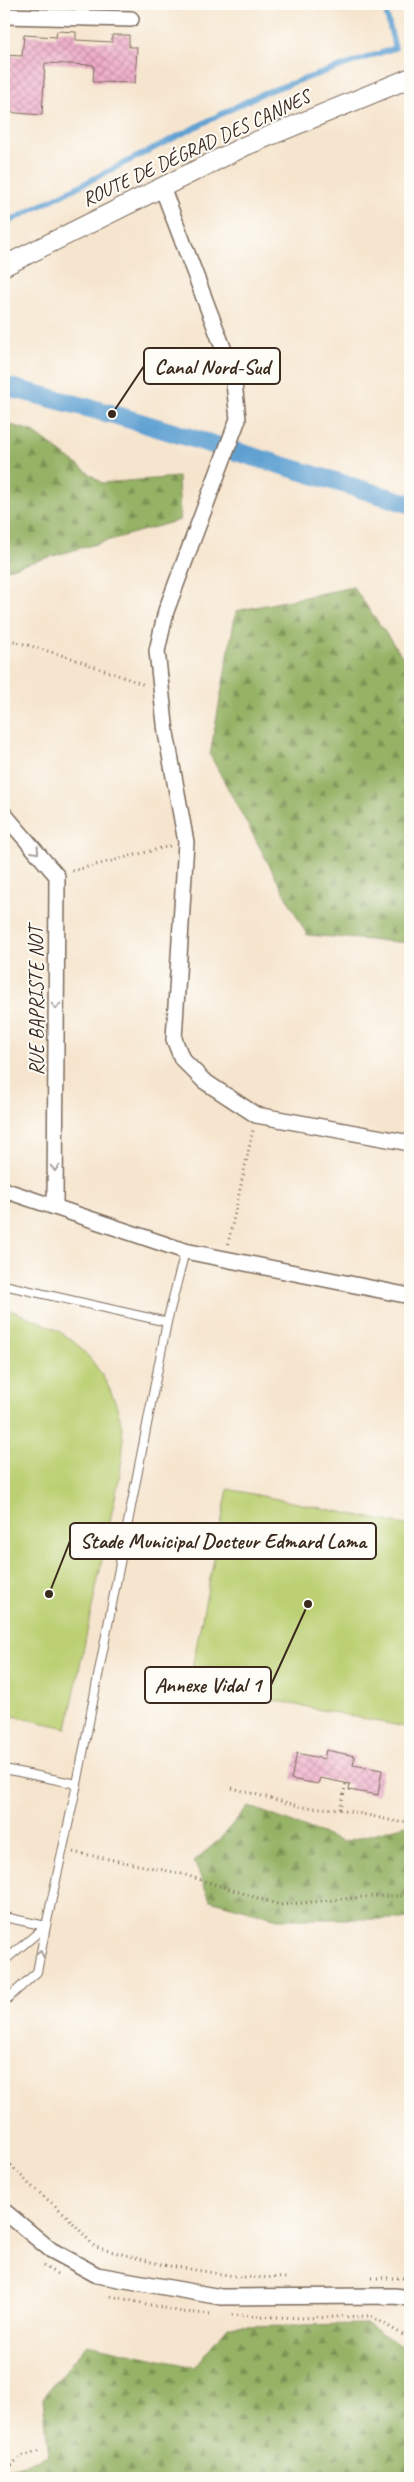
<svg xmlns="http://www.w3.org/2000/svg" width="414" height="2482" viewBox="0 0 414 2482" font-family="Caveat,sans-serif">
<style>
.forest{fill:url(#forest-firs);stroke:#686e42}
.pitch{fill:#bcd073;stroke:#7c7d48}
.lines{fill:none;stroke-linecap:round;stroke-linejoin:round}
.stream{stroke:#5ea0d2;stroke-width:5.5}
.canal{stroke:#5ea0d2;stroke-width:19}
.building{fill:url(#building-cross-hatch)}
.service-casing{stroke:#7c6b5c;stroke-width:10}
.minor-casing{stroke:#7c6b5c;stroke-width:18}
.tertiary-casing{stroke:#7c6b5c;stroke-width:21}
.path{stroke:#7c6b5c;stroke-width:3;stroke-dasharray:1 4;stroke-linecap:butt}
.service{stroke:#fff;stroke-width:8}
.minor{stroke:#fff;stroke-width:15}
.tertiary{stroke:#fff;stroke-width:19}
.oneway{stroke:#a79f9a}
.labels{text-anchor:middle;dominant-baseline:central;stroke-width:4;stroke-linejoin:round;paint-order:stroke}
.street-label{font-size:20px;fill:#3b2a1e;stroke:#fdfcf7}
.leader{fill:none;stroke:#3b2a1e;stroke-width:2}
.callout-dot{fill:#3b2a1e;stroke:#fdfcf7;stroke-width:2}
.callout{fill:#fdfcf7;stroke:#3b2a1e;stroke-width:2}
.callout-label{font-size:21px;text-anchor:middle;font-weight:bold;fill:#3b2a1e}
</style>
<defs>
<pattern id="forest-firs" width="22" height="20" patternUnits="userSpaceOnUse" patternTransform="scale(1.25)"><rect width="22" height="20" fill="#95b265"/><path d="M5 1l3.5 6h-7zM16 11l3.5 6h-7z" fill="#7b9153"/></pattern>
<pattern id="building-cross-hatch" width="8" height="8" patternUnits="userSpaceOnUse" patternTransform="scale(1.25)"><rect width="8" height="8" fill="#efacc9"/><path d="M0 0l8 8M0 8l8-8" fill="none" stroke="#c38ca3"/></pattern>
</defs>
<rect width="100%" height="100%" fill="#fdfcf7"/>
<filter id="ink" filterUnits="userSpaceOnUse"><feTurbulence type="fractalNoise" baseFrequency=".02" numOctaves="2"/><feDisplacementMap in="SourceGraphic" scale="10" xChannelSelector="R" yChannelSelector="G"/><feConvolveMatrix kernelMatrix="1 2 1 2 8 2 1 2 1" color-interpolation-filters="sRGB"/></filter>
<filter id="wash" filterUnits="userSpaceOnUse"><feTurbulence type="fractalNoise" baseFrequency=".0096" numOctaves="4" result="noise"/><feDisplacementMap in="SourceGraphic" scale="20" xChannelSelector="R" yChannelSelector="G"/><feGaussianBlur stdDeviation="1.12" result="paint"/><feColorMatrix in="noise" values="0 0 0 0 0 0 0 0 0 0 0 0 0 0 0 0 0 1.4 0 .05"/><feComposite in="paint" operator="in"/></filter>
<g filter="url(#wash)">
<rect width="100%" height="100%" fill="#f6e5ce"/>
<g class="forest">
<polygon points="4,423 32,431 102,483 178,477 180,520 4,570"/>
<polygon points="353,587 407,663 410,662 410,943 307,935 210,755 236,611"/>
<polygon points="248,1806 343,1842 410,1824 410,1919 278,1919 210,1900 194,1861 219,1840"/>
<polygon points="367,2324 410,2352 410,2478 4,2478 4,2470 49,2456 43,2398 87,2344 194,2367 228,2326"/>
</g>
<g class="pitch">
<path d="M4,1308C20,1314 38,1320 53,1328C92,1347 124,1401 123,1444C123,1454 121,1464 120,1474L67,1728L4,1714Z"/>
<polygon points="228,1489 410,1526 410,1728 189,1683"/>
</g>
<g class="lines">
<polyline class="stream" points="4,224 263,93 395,48 384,4"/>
<polyline class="canal" points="4,386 112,414 410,504"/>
</g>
<g id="blocks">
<g class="building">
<polygon points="57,31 76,32 76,40 112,42 112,35 129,35 129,47 137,47 135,83 93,82 94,65 45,63 42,115 4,112 5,55 22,56 24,35 56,37"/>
<polygon points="326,1750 355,1756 353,1765 382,1770 378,1795 349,1790 350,1784 320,1778 318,1784 291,1779 297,1753 324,1759"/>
</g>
</g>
</g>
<g filter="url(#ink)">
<use href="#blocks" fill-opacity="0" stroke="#7c6b5c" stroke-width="1"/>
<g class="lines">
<defs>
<g id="service">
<polyline points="4,1285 167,1322"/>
<polyline points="4,1769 77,1784 46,1926 4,1917"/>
<polyline points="77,1784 167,1322 185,1251"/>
<polyline points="4,1961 46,1926"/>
<polyline points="4,2002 37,1972 46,1926"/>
</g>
<g id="minor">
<polyline points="4,16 131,19"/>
<polyline points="162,187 233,374 238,419 166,611 157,651 166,733 186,842 174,1039 182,1059 204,1081 256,1115 410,1143"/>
<polyline points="4,814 57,876 55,1207"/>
<polyline points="4,1190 185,1251 410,1296"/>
<polyline points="4,2211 51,2250 97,2275 221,2297 394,2296 410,2298"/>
</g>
<polyline id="tertiary" points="4,266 245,146 410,78"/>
</defs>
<use href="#service" class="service-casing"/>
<use href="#minor" class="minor-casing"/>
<use href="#tertiary" class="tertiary-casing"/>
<g class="path">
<polyline points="4,638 71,658 145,685"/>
<polyline points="72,871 170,846"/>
<polyline points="228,1244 253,1130"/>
<polyline points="232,1788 303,1807 340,1809 346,1783"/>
<polyline points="340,1809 398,1822 410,1821"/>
<polyline points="73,1852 179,1873 280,1905 373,1896 410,1896"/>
<polyline points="4,2158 30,2185 65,2214 95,2247 163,2265 241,2277 288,2278"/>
<polyline points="43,2266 59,2275"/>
<polyline points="372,2278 410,2278"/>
<polyline points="111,2296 182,2312 211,2314"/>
<polyline points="232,2315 302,2318 371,2316 410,2339"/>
<polyline points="4,2472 21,2456 42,2451"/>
</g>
<use href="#service" class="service"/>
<use href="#minor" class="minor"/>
<use href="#tertiary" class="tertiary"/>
</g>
<defs><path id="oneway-chevron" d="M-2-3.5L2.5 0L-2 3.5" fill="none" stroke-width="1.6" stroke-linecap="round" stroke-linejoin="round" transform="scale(1.25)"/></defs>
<g class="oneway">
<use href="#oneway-chevron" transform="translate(36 851) rotate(49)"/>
<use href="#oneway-chevron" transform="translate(56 1006) rotate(90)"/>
<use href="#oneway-chevron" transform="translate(55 1168) rotate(90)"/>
<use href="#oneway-chevron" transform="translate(40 1954) rotate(-79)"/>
</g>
</g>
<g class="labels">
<g class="street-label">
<text transform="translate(196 148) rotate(-25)">ROUTE DE DÉGRAD DES CANNES</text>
<text transform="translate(36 1001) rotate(-90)">RUE BAPRISTE NOT</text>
</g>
</g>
<path class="leader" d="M112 414L144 366M49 1594L70 1541M308 1604L271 1685"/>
<g class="callout-dot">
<circle cx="112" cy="414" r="5"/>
<circle cx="49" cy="1594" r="5"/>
<circle cx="308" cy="1604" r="5"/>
</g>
<g class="callout">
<rect x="144" y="348" width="136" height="36" rx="5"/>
<rect x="70" y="1523" width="306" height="36" rx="5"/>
<rect x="145" y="1667" width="126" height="36" rx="5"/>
</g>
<g class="callout-label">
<text x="212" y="374">Canal Nord-Sud</text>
<text x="223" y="1548">Stade Municipal Docteur Edmard Lama</text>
<text x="208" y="1692">Annexe Vidal 1</text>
</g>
<rect width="414" height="2482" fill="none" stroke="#fdfcf7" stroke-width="20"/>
</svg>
